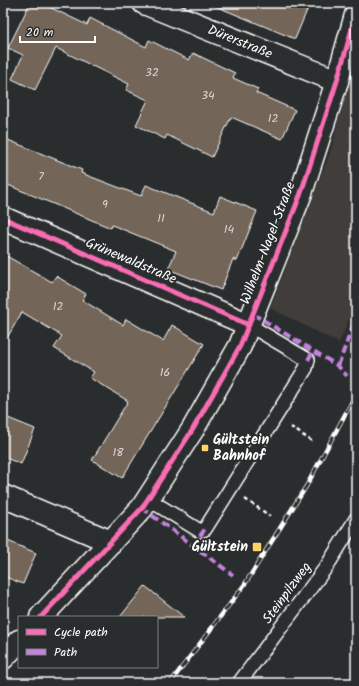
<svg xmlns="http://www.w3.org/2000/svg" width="359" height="686" viewBox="0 0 359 686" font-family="Kalam,sans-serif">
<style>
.built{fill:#403e3b}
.building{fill:#736559;stroke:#fff}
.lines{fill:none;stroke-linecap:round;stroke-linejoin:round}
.lane-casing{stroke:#fff;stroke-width:16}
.street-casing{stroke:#fff;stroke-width:25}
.path{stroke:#fff;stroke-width:2.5;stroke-dasharray:4 3;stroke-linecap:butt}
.lane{stroke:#2a2d2e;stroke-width:13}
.street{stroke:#2a2d2e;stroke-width:22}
.rail-casing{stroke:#fff;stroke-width:4.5}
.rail{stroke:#2a2d2e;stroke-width:3;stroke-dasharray:9;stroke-linecap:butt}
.quiet{stroke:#c483df;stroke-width:4;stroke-dasharray:8 4;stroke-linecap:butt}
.cycleway-casing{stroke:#2a2d2e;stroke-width:8}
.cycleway{stroke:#f96db3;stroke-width:5}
.poi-dot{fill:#ffd166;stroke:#2a2d2e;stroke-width:1.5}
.labels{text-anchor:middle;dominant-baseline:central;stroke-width:4;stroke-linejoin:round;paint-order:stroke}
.number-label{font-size:12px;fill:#dcd8d6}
.street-label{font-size:14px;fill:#fff;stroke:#2a2d2e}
.poi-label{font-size:14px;font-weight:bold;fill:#fff;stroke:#2a2d2e;text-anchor:start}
</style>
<rect width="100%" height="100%" fill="#2a2d2e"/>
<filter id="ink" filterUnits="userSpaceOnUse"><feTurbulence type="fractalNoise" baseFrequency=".025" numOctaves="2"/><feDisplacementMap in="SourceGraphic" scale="8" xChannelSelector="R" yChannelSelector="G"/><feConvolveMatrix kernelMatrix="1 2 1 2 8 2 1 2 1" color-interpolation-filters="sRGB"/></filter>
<g filter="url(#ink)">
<polygon class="built" points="356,49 356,301 339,343 270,308 331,150"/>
<g class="building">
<polygon points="30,3 41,3 87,25 90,18 146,47 149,40 189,60 193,53 235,73 233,78 258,89 256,93 295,110 282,139 231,117 212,157 167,135 165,139 136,125 148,100 126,90 129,84 56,48 35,90 12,79 23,55 8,48"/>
<polygon points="208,3 310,3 295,39"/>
<polygon points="3,138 82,170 81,173 141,196 146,185 214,212 220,196 257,211 237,261 233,259 221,290 168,269 176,251 112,225 111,228 3,183"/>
<polygon points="3,254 52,282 56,276 86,294 82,300 123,325 126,319 163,341 172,325 204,344 122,478 92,460 128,401 90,378 94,372 54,348 62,336 22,312 3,345"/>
<polygon points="3,416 35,429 21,464 3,457"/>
<polygon points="3,539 36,553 23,584 3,576"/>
<polygon points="145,586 184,617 120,617"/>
</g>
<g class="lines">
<defs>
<g id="lane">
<polyline points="148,499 200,531 205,529 306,368 308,360 249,325"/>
<polyline points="239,683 327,566 356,519"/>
</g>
<g id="street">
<polyline points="144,3 337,81"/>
<polyline points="3,218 249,325"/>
<polyline points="3,496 111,542"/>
<polyline points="41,617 142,508 193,429 240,346 301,193 337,81 356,15"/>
<polyline points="3,658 19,641"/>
</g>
</defs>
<use href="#lane" class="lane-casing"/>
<use href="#street" class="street-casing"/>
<g class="path">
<polyline points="291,427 313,442"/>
<polyline points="245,499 270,516"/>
<polyline points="265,682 276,683"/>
</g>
<use href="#lane" class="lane"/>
<use href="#street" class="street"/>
<defs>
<polyline id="rail" points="170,683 245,584 307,485 356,394"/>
</defs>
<use href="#rail" class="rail-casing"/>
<use href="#rail" class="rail"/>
<g class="quiet">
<polyline points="253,314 338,366 347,376"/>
<polyline points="308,360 313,351"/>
<polyline points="338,366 356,318"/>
<polyline points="142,508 233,575"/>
<polyline points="193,546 205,529"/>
</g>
<defs>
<g id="cycleway">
<polyline points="3,218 249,325"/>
<polyline points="41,617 142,508 193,429 240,346 301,193 337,81 356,15"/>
</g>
</defs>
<use href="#cycleway" class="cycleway-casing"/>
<use href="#cycleway" class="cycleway"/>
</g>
</g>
<g class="poi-dot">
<rect x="201" y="444" width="8" height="8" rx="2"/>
<rect x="252" y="542" width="10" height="10" rx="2"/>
</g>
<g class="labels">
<g class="number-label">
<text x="152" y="72">32</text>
<text x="208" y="95">34</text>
<text x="273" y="118">12</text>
<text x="41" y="176">7</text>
<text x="105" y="204">9</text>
<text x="161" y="218">11</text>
<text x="229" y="229">14</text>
<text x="58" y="306">12</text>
<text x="165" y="372">16</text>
<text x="118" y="452">18</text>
</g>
<g class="street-label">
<text transform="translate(240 42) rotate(22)">Dürerstraße</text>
<text transform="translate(268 243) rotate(-69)">Wilhelm-Nagel-Straße</text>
<text transform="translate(131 261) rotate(23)">Grünewaldstraße</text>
<text transform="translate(287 593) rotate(-54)">Steinpilzweg</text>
</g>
<g class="poi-label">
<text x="213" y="440">Gültstein<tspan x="213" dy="16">Bahnhof</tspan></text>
<text x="248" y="547" text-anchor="end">Gültstein</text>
</g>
</g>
<rect width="359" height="686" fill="none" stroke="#2a2d2e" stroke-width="16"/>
<rect x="8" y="8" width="343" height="670" fill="none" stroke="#fff" stroke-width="1.5" filter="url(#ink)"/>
<rect x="18" y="616" width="140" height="52" fill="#2a2d2e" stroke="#7f8182"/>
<rect x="26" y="629" width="20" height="6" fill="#f96db3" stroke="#7f8182"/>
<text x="54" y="636" font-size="12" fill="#ffffff">Cycle path</text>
<rect x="26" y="649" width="20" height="6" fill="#c483df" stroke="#7f8182"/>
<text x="54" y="656" font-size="12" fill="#ffffff">Path</text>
<path d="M20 36v6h75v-6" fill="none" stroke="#ffffff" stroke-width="2"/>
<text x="26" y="36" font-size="12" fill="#ffffff" stroke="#2a2d2e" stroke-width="3" paint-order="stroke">20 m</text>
</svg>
